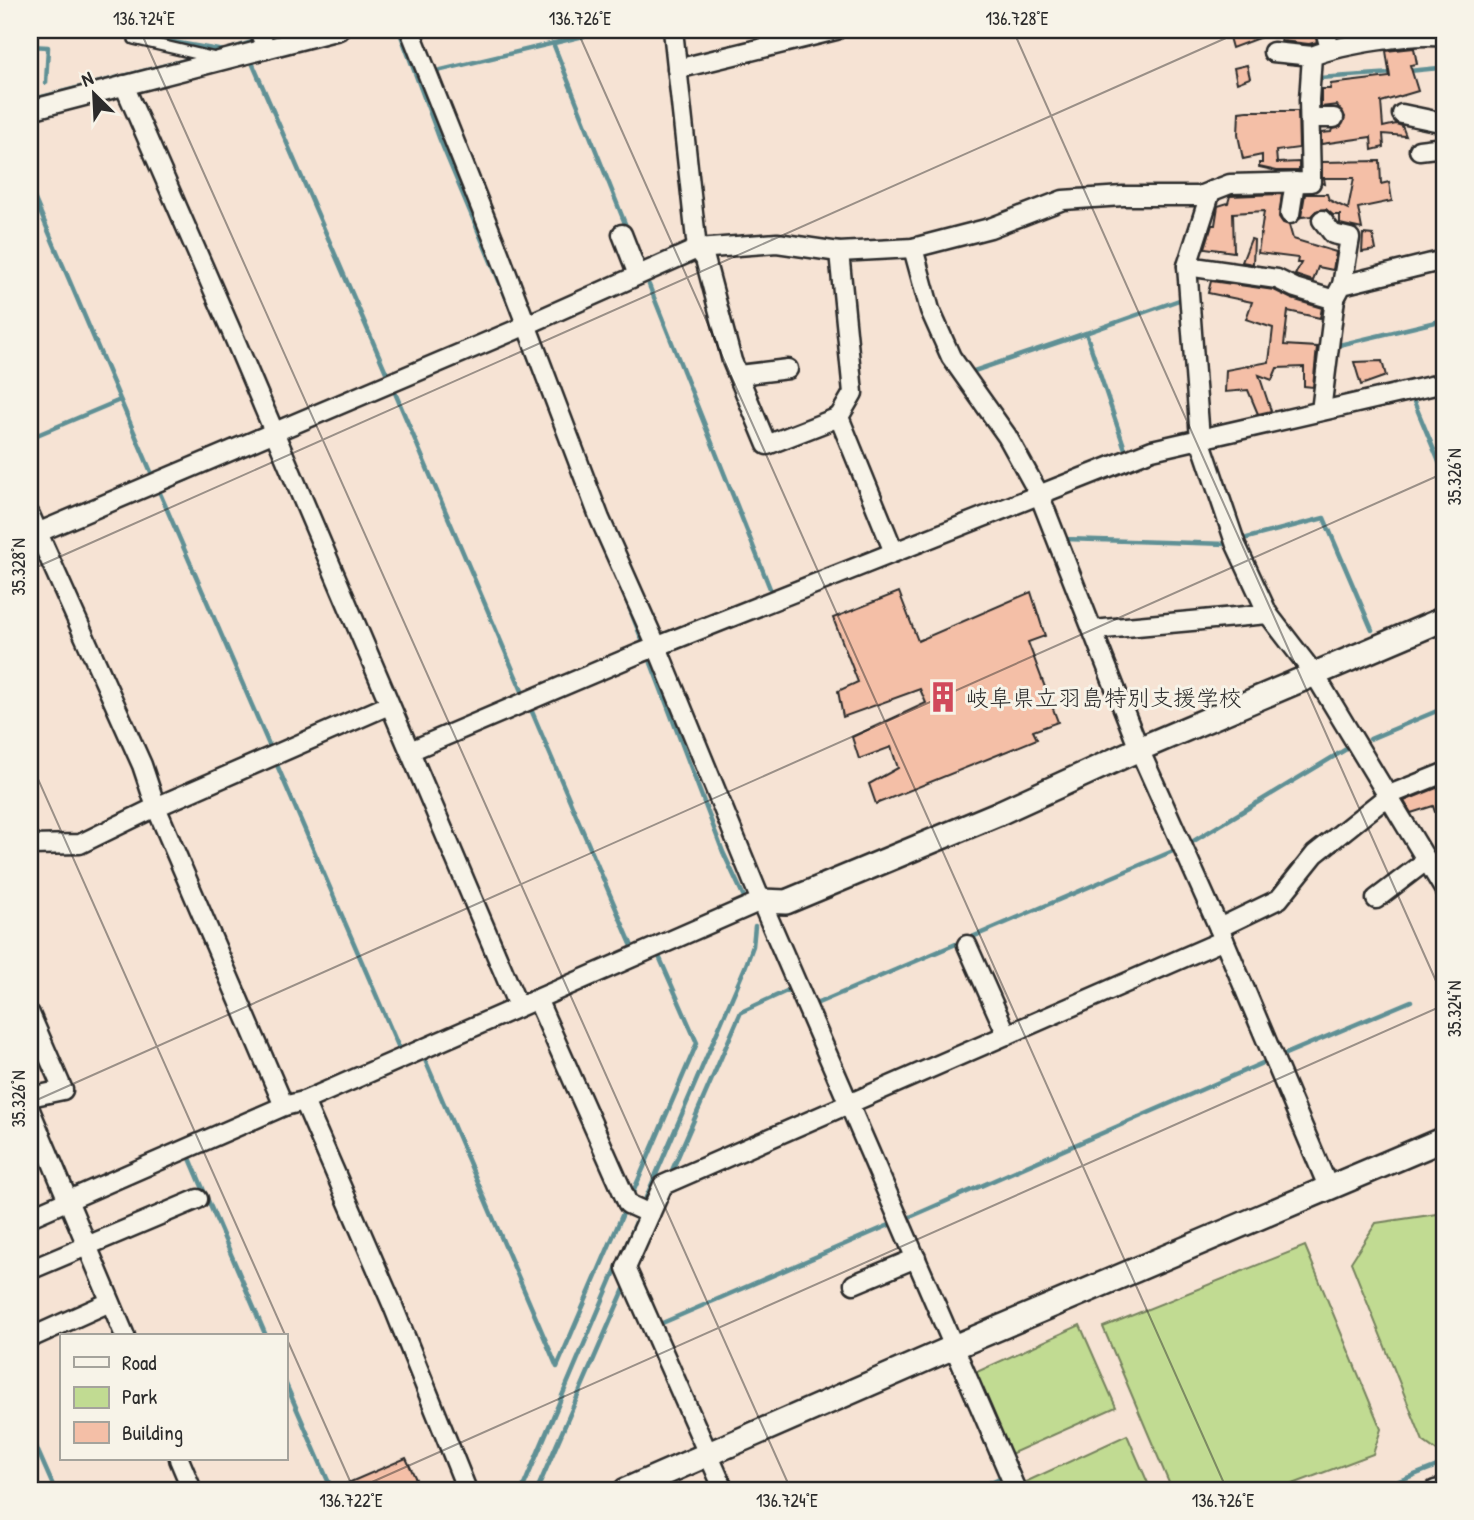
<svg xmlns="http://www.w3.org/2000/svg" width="1474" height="1520" viewBox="0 0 1474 1520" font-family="'Patrick Hand','Klee One',sans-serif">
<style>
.green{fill:#c1db92;stroke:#76835e;stroke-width:2}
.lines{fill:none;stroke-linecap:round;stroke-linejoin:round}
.stream{stroke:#5f9095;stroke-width:4.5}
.building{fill:#f4bfa7;stroke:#2b2b2b;stroke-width:2}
.service-casing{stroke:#2b2b2b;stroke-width:14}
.minor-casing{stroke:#2b2b2b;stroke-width:23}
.tertiary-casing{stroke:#2b2b2b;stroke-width:28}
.service{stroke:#f7f3e8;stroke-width:9}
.minor{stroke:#f7f3e8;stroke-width:18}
.tertiary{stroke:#f7f3e8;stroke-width:23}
.ticks{fill:none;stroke:#2b2b2b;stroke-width:2;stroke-opacity:0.45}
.labels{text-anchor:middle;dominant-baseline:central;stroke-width:6;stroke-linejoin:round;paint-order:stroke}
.poi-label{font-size:23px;fill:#2b2b2b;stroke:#f7f3e8;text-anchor:start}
.neatline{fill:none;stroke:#2b2b2b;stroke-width:2.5}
.ticks-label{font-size:18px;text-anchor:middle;fill:#2b2b2b}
</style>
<rect width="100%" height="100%" fill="#f6e3d4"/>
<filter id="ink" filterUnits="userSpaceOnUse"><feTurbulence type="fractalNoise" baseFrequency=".0143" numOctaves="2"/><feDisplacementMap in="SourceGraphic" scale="14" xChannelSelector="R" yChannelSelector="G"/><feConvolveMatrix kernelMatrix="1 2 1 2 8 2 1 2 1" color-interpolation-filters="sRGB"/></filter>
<g filter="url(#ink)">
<g class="green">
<polygon points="1444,1213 1444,1456 1423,1441 1351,1262 1376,1223"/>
<polygon points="1305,1246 1381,1429 1373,1454 1277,1490 1172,1490 1103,1327"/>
<polygon points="1080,1325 1116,1407 1006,1456 968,1376"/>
<polygon points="1127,1435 1151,1490 1024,1490 1021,1484"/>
</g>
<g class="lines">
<g class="stream">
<polyline points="152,30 153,36 162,40 224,51 252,42"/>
<polyline points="399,30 440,140 515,319"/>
<polyline points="910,30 919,40 958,34"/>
<polyline points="838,35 860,30"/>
<polyline points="269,38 301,30"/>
<polyline points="553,43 628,231"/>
<polyline points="30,46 48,47 46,83"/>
<polyline points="251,60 386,372"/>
<polyline points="437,71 609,30"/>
<polyline points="1409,71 1439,68"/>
<polyline points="1319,78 1393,73"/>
<polyline points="30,100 190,59"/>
<polyline points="30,188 151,472"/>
<polyline points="649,285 771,591"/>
<polyline points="1086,333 1182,299 1182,297"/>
<polyline points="1334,348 1335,346 1444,320"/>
<polyline points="527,353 546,400"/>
<polyline points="971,372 1086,333 1125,449"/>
<polyline points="393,388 522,691"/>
<polyline points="1412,397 1444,474"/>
<polyline points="30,438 120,400"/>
<polyline points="188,479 159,491 270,747"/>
<polyline points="1063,534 1065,539 1227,544"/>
<polyline points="1247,538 1324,518 1372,630"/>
<polyline points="621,587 642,640"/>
<polyline points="651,663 723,852 744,897"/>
<polyline points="530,707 631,944"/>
<polyline points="1370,739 1444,708"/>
<polyline points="277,765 399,1048"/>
<polyline points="1192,842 1348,748"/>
<polyline points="818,1003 1173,851"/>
<polyline points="423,1055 557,1367 624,1211"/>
<polyline points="1283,1055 1411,1001"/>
<polyline points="253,1129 293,1112"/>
<polyline points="189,1156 266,1336"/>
<polyline points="670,1175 741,1012 791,989"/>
<polyline points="631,1197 697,1043 658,954"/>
<polyline points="642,1207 746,965 753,946 755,926"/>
<polyline points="910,1217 1267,1061"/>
<polyline points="659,1322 660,1324 894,1223"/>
<polyline points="285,1382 332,1490"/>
<polyline points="30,1433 55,1490"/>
<polyline points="1381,1488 1442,1464"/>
<polyline points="522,1490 639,1215"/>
<polyline points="537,1490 625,1287"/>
<polyline points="973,1490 1002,1477"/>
</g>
</g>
<g class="building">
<polygon points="1227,30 1277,30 1277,31 1232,48"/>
<polygon points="1279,30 1314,30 1317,42 1309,44 1282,41"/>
<polygon points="1414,48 1417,64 1410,65 1418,91 1381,102 1383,127 1396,124 1402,126 1406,136 1383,134 1384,147 1372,150 1371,137 1321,144 1321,133 1331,132 1332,129 1340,127 1345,117 1337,105 1321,107 1321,89 1330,89 1331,84 1390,77 1386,51"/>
<polygon points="1247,65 1250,78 1237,83 1234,68"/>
<polygon points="1247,111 1298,111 1299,148 1276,151 1277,163 1299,162 1299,171 1277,171 1259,167 1259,163 1262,163 1262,155 1243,159 1238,135 1239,112"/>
<polygon points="1380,161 1381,184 1389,182 1392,201 1358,208 1362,229 1340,224 1340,215 1333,215 1326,209 1316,211 1311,216 1301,217 1305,194 1327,194 1329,200 1348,209 1354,178 1324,178 1325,184 1322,183 1322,162"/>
<polygon points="1282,194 1279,217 1283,223 1289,225 1293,239 1336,252 1333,270 1318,267 1313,281 1295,275 1301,263 1297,263 1298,258 1258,253 1264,211 1233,213 1234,252 1205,248 1212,225 1215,225 1218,206 1228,203 1230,196"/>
<polygon points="1363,234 1373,235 1376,250 1362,252"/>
<polygon points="1251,239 1254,240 1253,264 1242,262"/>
<polygon points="1211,281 1274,290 1292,299 1322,308 1320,318 1288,311 1284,345 1317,347 1313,387 1304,386 1304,367 1277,368 1272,380 1259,375 1271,411 1258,414 1248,390 1225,392 1226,370 1269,362 1273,328 1246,319 1252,302 1208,293"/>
<polygon points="1382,361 1386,376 1361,385 1354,362"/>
<polygon points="899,592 918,641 1031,592 1045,636 1028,642 1058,722 1033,731 1037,739 876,804 869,784 898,768 891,747 859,759 852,737 926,703 920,689 843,717 838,691 858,682 833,618"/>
<polygon points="1444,785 1444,810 1435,812 1433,806 1411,813 1404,801"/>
<polygon points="406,1458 421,1490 332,1490"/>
</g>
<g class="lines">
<defs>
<polyline id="service" points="134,30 134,39 215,58"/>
<g id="minor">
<polyline points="259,30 266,49"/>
<polyline points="410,30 499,253 600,519 657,647 761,901 1016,1490"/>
<polyline points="673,30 697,249 705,259 732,361 767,445 839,417"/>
<polyline points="1325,30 1330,49"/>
<polyline points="1273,52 1312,56"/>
<polyline points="677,69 836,30"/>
<polyline points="124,85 230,328 518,1006"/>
<polyline points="30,110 339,30"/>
<polyline points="1402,114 1440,122 1444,120"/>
<polyline points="1310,118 1334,118"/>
<polyline points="1419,150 1444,147"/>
<polyline points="1211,191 1187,266 1200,439 1236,545 1268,614 1315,675 1444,889"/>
<polyline points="1290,214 1295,182"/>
<polyline points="1322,220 1333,234 1350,238 1342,285"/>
<polyline points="622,234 638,275"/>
<polyline points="913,248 930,310 951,357 1007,436 1039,494 1139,749 1219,928 1329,1189"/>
<polyline points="839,252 853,393 839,417 894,552"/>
<polyline points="1187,266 1277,279 1295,288 1335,300"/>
<polyline points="739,375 788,369"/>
<polyline points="1321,411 1335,298 1342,285 1444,260"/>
<polyline points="30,515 142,765 156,807 284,1106"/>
<path d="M30,536L513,331L697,249L777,243L839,252L913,248L990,228L1063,200L1123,196H1199L1230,184L1311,182L1309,100L1312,56C1343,44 1412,33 1444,37"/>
<polyline points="1093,630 1268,614"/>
<polyline points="410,751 638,654 1152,450 1444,383"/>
<polyline points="30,845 80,844 156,807 389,705"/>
<polyline points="1376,899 1427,860"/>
<polyline points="1219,928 1279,899 1315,854 1389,795 1444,773"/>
<polyline points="967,945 1007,1035"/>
<polyline points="537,999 628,1204 650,1214"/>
<polyline points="30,1014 63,1090 30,1097"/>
<polyline points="304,1101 393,1306 467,1490"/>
<polyline points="30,1110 125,1336"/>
<polyline points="30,1217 284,1106 304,1101 761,901"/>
<polyline points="30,1270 198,1199"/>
<polyline points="854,1284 916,1258"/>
<polyline points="30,1338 110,1302"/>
<polyline points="179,1459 192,1490"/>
<polyline points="724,1490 626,1268 663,1185 1224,940"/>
<polyline points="1435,1490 1444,1488"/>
</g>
<g id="tertiary">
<polyline points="761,901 786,902 997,814 1139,749 1444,619"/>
<polyline points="626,1490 954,1347 1444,1139"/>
</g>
</defs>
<use href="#service" class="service-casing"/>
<use href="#minor" class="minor-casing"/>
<use href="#tertiary" class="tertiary-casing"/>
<use href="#service" class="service"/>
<use href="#minor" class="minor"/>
<use href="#tertiary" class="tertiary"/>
</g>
</g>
<path class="ticks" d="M140,30L791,1490M577,30L1227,1490M1013,30L1444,999M30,38L49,30M30,570L1244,30M30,761L354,1490M30,1103L1444,473M354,1490L1444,1005"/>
<defs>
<symbol id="building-bare" viewBox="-9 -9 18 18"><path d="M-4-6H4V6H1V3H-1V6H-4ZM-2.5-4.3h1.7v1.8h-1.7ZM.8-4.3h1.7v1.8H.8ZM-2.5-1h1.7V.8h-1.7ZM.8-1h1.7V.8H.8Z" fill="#d1495b" stroke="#f7f3e8" stroke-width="2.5" paint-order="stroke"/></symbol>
</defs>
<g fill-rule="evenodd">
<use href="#building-bare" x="921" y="675" width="44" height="44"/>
</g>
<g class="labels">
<g class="poi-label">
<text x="966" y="697">岐阜県立羽島特別支援学校</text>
</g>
</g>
<rect width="1474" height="1520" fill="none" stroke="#f7f3e8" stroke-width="77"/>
<rect x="60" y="1334" width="228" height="126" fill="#f7f3e8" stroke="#a5a39c" stroke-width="2"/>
<rect x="74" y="1357" width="35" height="10" fill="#f7f3e8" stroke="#a5a39c" stroke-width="2"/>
<text x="122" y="1370" font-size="21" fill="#2b2b2b">Road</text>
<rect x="74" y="1387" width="35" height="21" fill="#c1db92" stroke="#a5a39c" stroke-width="2"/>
<text x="122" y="1404" font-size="21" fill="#2b2b2b">Park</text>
<rect x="74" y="1422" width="35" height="21" fill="#f4bfa7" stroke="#a5a39c" stroke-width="2"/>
<text x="122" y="1440" font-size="21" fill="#2b2b2b">Building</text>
<g transform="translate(94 94) rotate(336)" stroke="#f7f3e8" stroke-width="5" paint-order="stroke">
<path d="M0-5L12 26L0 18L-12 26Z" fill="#2b2b2b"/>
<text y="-10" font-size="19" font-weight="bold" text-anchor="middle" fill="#2b2b2b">N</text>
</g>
<rect x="38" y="38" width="1398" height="1444" class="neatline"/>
<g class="ticks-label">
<text x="144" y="25">136.724°E</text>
<text x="580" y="25">136.726°E</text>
<text x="1017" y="25">136.728°E</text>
<text transform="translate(1455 477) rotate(-90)" y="6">35.326°N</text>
<text transform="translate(19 567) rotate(-90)" y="6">35.328°N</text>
<text transform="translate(1455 1009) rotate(-90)" y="6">35.324°N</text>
<text transform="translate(19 1099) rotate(-90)" y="6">35.326°N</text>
<text x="351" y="1507">136.722°E</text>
<text x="787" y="1507">136.724°E</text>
<text x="1223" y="1507">136.726°E</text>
</g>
</svg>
